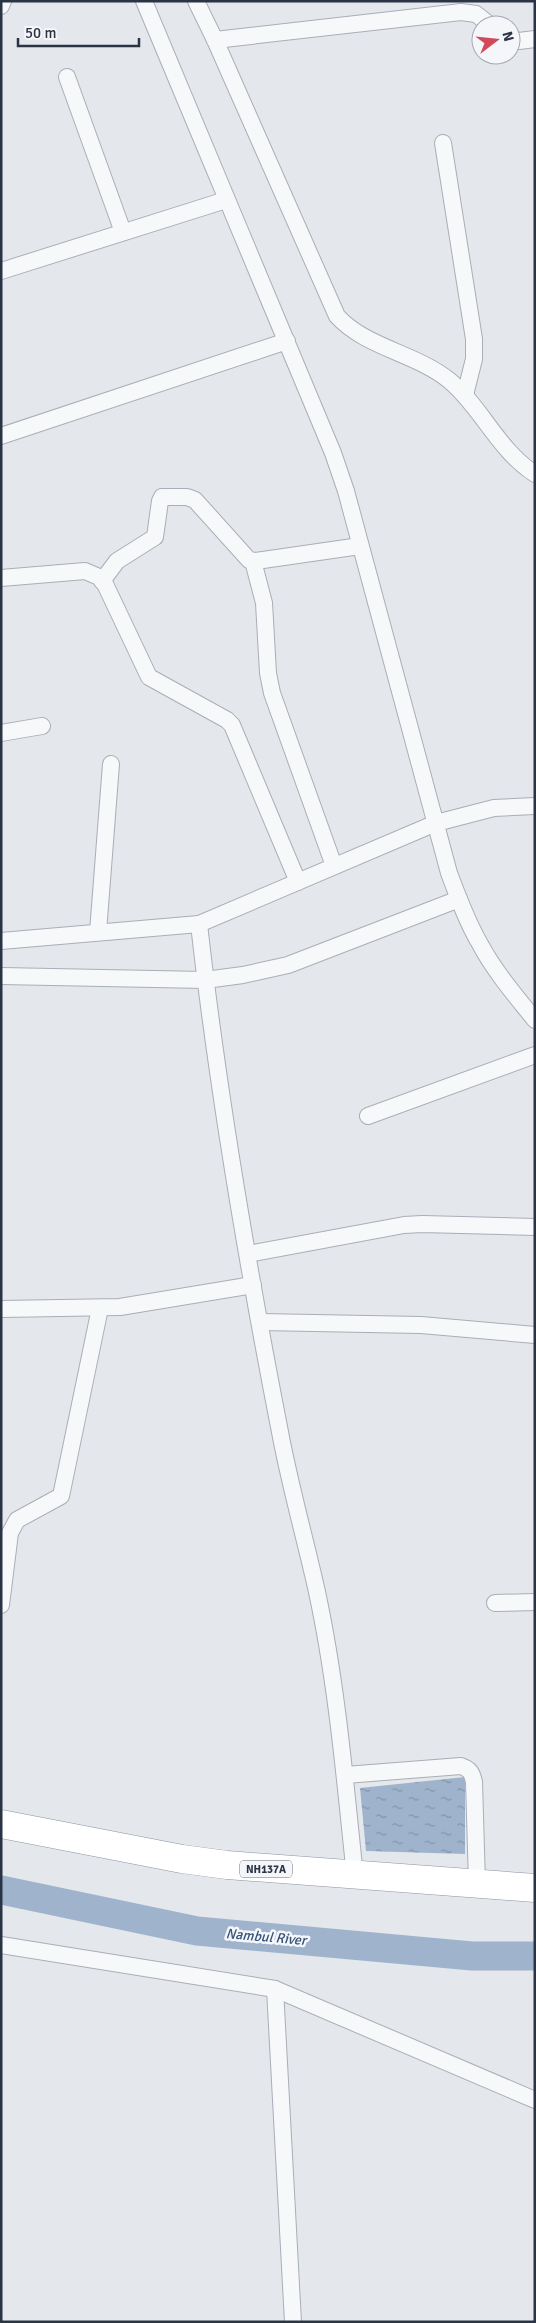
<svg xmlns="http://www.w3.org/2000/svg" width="536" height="2323" viewBox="0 0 536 2323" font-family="Signika,sans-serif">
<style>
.water{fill:url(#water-ripples)}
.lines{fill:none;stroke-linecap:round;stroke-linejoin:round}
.river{stroke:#9fb4cc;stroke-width:29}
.minor-casing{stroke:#a9aeb7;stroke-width:18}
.trunk-casing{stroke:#8b94a3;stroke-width:29}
.minor{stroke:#f7f8fa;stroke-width:16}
.trunk{stroke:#fff;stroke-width:28}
.labels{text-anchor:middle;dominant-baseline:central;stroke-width:5;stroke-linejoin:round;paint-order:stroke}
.shield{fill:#f4f6f9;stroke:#676e7b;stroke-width:1}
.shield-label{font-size:11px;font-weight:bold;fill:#2b3445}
.water-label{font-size:14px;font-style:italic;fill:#34527a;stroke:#f4f6f9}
</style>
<defs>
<pattern id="water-ripples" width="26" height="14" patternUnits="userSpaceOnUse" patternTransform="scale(1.25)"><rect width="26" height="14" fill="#9fb4cc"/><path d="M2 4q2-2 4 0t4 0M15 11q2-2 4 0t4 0" fill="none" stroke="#8293a7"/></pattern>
</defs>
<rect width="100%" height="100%" fill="#e4e7ec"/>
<polygon class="water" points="465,1777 465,1854 366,1851 360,1788"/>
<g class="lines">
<polyline class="river" points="1,1890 197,1931 472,1956 535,1956"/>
<defs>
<g id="minor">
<path d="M144,1L333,453L346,491L449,873C458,897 467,922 480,944C495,972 515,995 535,1020"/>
<path d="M196,1L215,40L337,316C366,348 416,353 450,381C482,408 498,450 535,474"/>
<polyline points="1,6 3,1"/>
<polyline points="511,39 519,41 535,39"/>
<polyline points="215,40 461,12 476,14 490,25"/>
<polyline points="67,77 123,232"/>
<polyline points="443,143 474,339 474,359 465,395"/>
<polyline points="1,271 226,200"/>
<polyline points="1,436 287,341"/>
<polyline points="253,561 264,603 268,673 272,693 334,866"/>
<polyline points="1,578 85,571 99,577 105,584 149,677 227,720 232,725 298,882"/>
<polyline points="102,581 117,561 155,537 160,501 162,497 187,497 195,500 249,560 256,561 360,546"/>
<polyline points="1,733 42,726"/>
<path d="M199,924C218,1094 247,1263 280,1432C290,1486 305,1538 317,1592C337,1685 345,1781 355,1876"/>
<polyline points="98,932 111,764"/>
<polyline points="1,941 199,924 436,823 494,808 535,806"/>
<polyline points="1,976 205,980 243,975 288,965 459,899"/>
<polyline points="368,1116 535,1055"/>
<polyline points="248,1254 404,1225 422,1224 535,1227"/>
<polyline points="1,1309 120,1307 253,1285"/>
<polyline points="260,1322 421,1325 535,1335"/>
<polyline points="495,1603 535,1602"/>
<polyline points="1,1605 10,1533 17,1520 61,1496 100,1308"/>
<path d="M345,1775L461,1766C470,1769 472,1773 474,1782L477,1883"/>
<polyline points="1,1945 275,1989 535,2100"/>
<polyline points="275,1989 293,2322"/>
</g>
<polyline id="trunk" points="1,1824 182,1859 227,1865 535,1888"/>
</defs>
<use href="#minor" class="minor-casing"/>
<use href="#trunk" class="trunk-casing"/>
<use href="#minor" class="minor"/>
<use href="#trunk" class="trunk"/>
</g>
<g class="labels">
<rect class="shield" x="240" y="1860.5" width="52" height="17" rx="4"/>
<g class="shield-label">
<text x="266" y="1869">NH137A</text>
</g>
<g class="water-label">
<text transform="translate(266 1937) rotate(5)">Nambul River</text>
</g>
</g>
<rect width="536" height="2323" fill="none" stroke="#2b3445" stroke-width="5"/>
<g transform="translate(496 40) rotate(74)"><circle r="24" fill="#f4f6f9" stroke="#a4a8b1"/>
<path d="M0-4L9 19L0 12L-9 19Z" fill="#d1495b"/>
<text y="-8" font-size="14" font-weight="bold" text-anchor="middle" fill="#2b3445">N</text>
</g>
<path d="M18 38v8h121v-8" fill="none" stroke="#2b3445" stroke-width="2.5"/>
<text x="25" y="38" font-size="15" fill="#2b3445" stroke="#f4f6f9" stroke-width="4" paint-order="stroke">50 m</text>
</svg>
